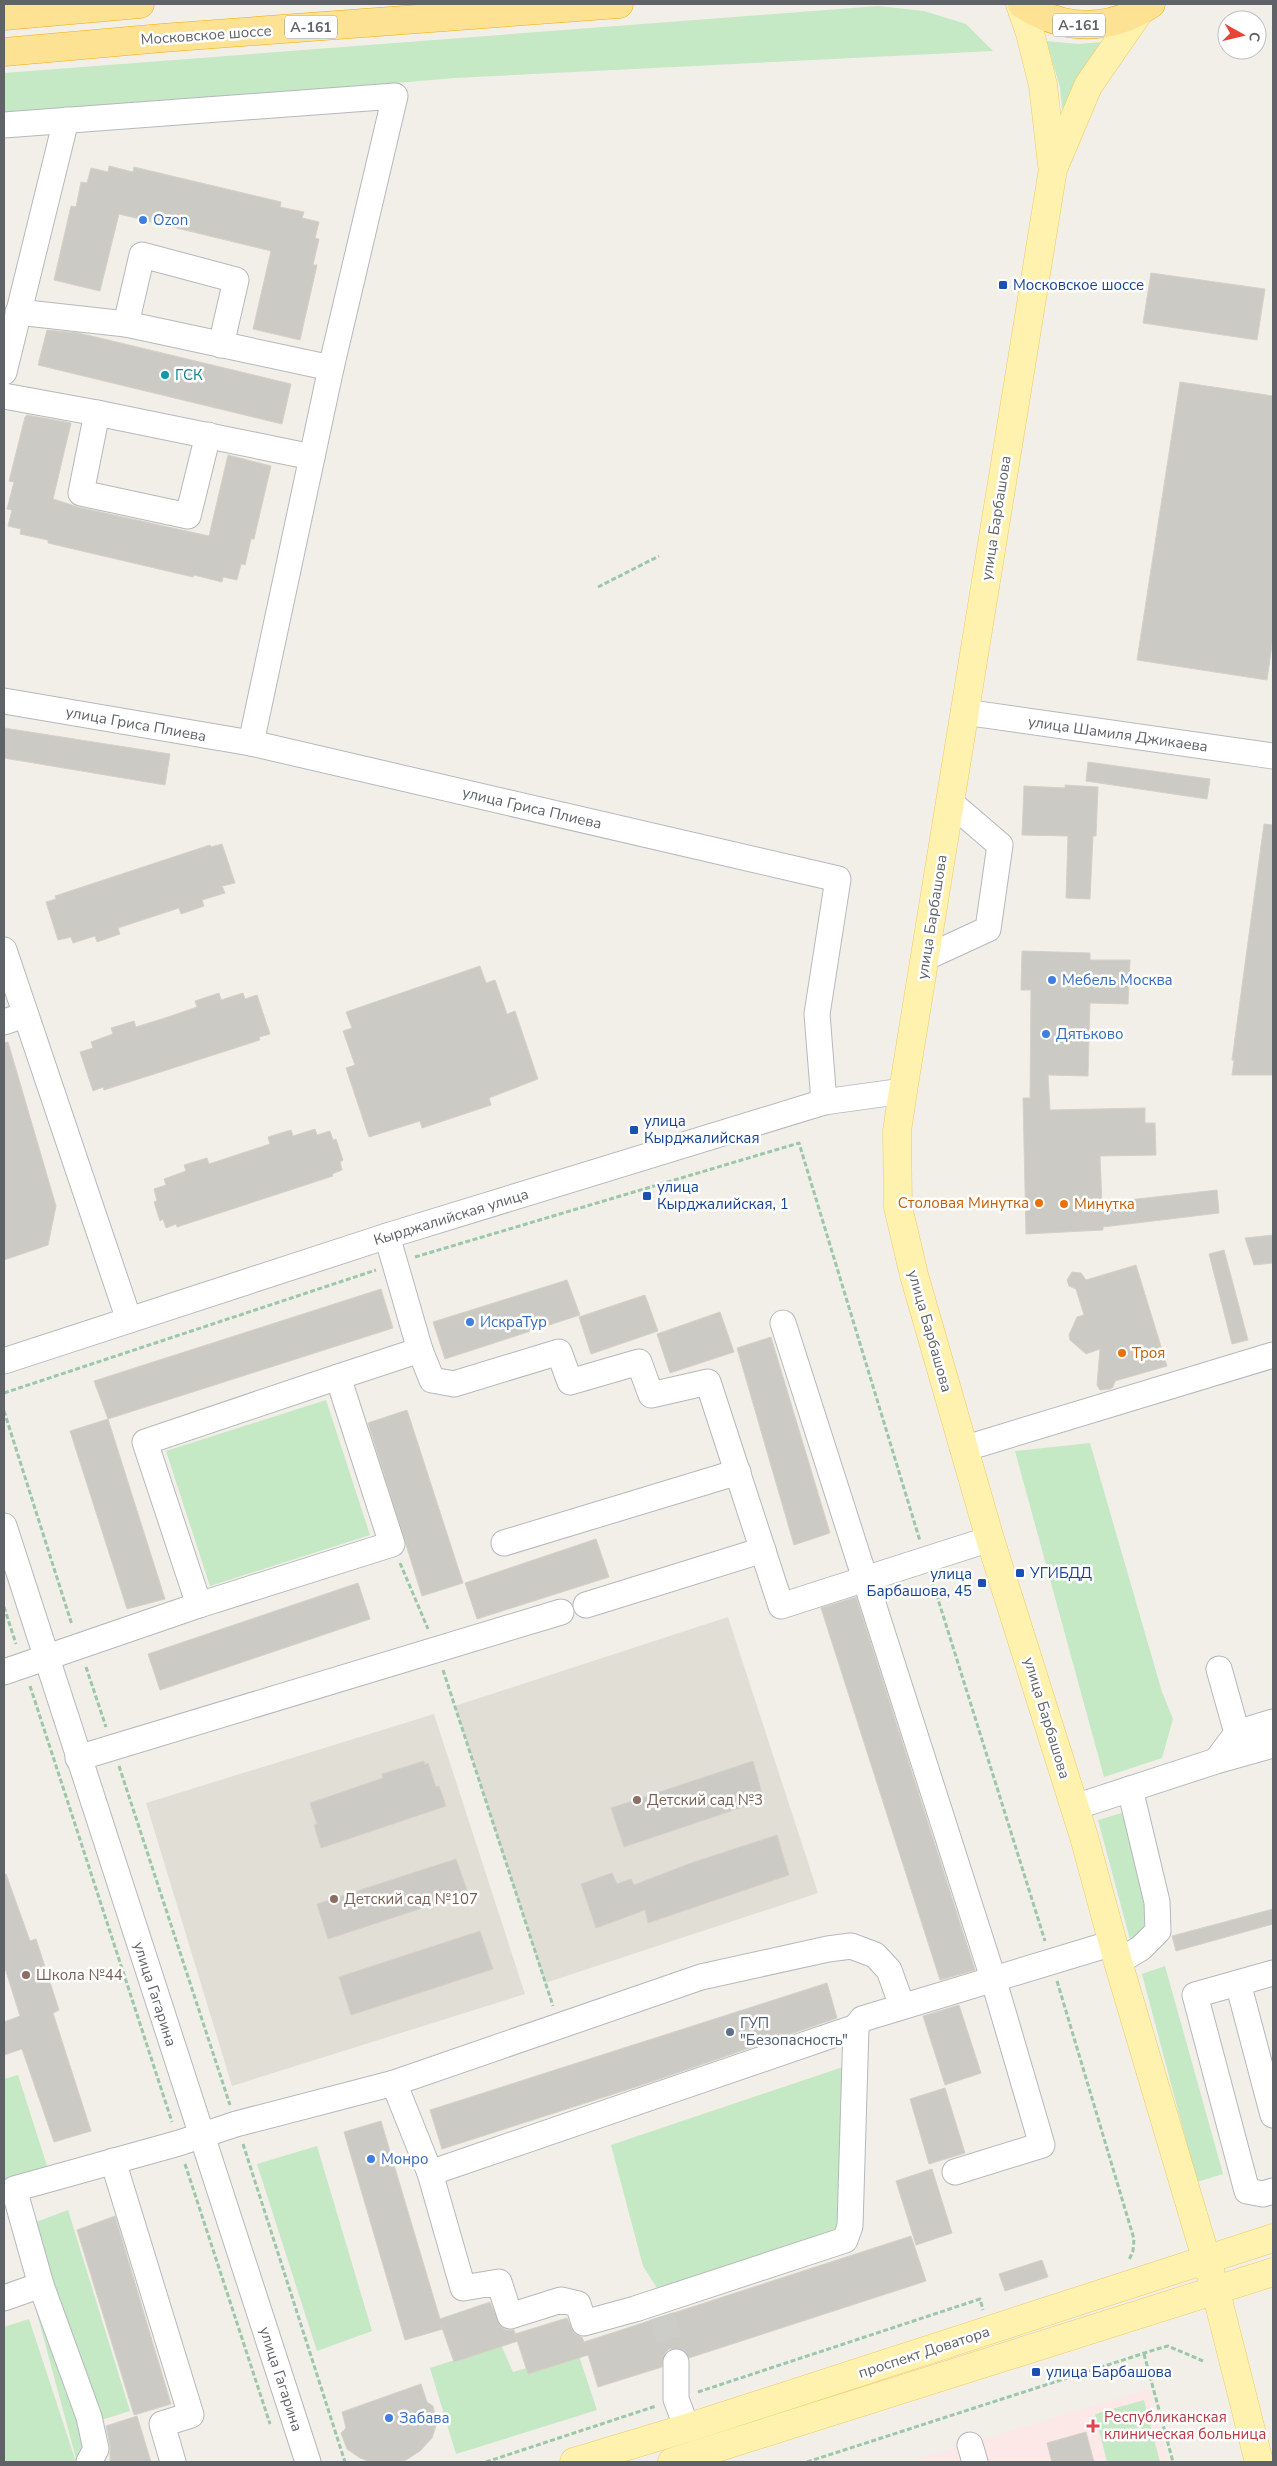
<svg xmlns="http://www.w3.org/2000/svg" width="1277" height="2466" viewBox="0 0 1277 2466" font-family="'Nunito Sans',sans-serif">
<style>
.education{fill:#e1ded6}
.medical{fill:#fce8e6}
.green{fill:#c5e8c5}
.building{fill:#cccac5;stroke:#d6d1c6}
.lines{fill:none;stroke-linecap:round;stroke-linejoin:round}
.minor-tunnel{stroke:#ccccc8;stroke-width:25;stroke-dasharray:25 12;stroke-linecap:butt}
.minor-casing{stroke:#b5b8bc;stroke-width:27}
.major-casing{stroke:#f2c960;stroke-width:29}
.highway-casing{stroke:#f9ab00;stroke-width:29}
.path{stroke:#9cc7a9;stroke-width:3;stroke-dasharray:5 2.5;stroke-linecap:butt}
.minor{stroke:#fff;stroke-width:25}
.major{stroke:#fff2af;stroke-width:28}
.highway{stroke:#fde293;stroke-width:28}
.shop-dot{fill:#3f7fe0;stroke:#fff;stroke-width:2}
.transit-dot{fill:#1a4fb4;stroke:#fff;stroke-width:2}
.culture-dot{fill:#0f9aa8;stroke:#fff;stroke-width:2}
.food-dot{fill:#e8710a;stroke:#fff;stroke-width:2}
.education-dot{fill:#8d6e63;stroke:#fff;stroke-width:2}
.service-dot{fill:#5c6f8a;stroke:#fff;stroke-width:2}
.health-dot{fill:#e0444e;stroke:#fff;stroke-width:2}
.labels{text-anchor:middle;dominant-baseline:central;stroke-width:5;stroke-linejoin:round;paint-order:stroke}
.shield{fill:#fff;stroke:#8f9295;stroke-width:1}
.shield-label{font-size:14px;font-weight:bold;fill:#5f6368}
.street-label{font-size:15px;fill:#5f6368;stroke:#fff}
.shop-label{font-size:15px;fill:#366cbe;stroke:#fff;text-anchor:start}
.transit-label{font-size:15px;fill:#164399;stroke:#fff;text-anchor:start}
.culture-label{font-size:15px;fill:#0d838f;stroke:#fff;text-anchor:start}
.food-label{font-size:15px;fill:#c56008;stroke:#fff;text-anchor:start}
.education-label{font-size:15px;fill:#785e54;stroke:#fff;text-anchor:start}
.service-label{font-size:15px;fill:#4e5e75;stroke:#fff;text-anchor:start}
.health-label{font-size:15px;fill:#be3a42;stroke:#fff;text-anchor:start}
</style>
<rect width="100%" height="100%" fill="#f1efe8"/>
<g class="education">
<polygon points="728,1617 818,1893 545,1983 455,1706"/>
<polygon points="434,1714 525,1994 232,2086 146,1803"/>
</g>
<polygon class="medical" points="1149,2389 1167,2462 909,2462"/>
<g class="green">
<polygon points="878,6 924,11 966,24 993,51 455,78 4,116 4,73"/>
<polygon points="1046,41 1078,44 1103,42 1064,126 1060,87"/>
<polygon points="326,1400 370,1535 210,1586 166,1451"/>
<polygon points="1090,1443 1162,1692 1173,1719 1162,1758 1104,1777 1015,1451"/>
<polygon points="1122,1813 1154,1935 1131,1943 1098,1820"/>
<polygon points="1165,1966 1223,2174 1197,2182 1142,1974"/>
<polygon points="846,2066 844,2228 657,2288 643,2266 611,2145"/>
<polygon points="18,2075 54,2188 4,2204 4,2079"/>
<polygon points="317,2146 372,2331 317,2351 257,2164"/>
<polygon points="68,2210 130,2411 95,2422 107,2462 77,2462 36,2310 28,2225"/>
<polygon points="29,2319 76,2462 4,2462 4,2327"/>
<polygon points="501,2345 513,2372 578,2353 597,2410 456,2454 430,2368"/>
<polygon points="1144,2400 1160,2462 1107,2462 1095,2414"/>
</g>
<g class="building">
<polygon points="109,166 133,172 134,167 281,202 280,207 304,212 302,218 319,222 315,238 319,239 313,265 317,265 300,340 253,329 271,251 119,214 100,291 54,280 71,206 76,207 81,182 87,183 91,168 108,172"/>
<polygon points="1151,273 1265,289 1257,340 1143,323"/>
<polygon points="47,330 79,333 291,384 282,424 38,365"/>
<polygon points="1180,382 1273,396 1273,637 1267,680 1137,660"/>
<polygon points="27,415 71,423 53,499 78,507 209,536 228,455 271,466 254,539 251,539 245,565 241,564 237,580 223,577 222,582 194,575 193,577 48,543 48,540 20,534 21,529 8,526 12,510 7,509 14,482 9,481 25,417"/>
<polygon points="4,728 170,754 165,785 4,758"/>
<polygon points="1088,762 1210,779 1207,799 1086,781"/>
<polygon points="1065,785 1098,787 1096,836 1093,836 1090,899 1066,898 1068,836 1022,835 1024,786 1065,788"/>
<polygon points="1264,824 1273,825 1273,1075 1232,1075 1234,1060 1232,1060"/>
<polygon points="222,844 235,883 222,886 225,893 202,900 204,906 181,914 179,908 118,928 120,934 97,942 95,936 73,943 71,937 58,940 46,902 56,899 55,896 210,845 211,847"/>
<polygon points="1022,951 1090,953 1090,960 1130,960 1128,1004 1090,1003 1088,1076 1048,1075 1050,1110 1145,1108 1145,1123 1155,1123 1156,1155 1100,1156 1102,1203 1217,1190 1219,1213 1103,1227 1103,1230 1026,1234 1023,1098 1030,1098 1031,990 1021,990"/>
<polygon points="480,966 486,983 495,980 507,1014 515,1011 538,1079 489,1098 491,1105 422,1128 420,1121 369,1137 346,1068 355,1065 343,1031 352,1028 346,1012"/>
<polygon points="219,993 221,1000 243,993 245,999 257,995 270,1034 259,1037 260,1040 173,1068 104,1090 103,1087 93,1091 80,1052 93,1048 91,1042 113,1034 111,1028 134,1021 136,1027 171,1016 197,1007 195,1001"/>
<polygon points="8,1042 56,1206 48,1245 4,1260 4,1043"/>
<polygon points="315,1129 317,1135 330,1131 333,1140 336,1139 343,1160 340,1162 342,1170 332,1174 333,1176 177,1227 176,1224 166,1228 163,1219 160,1221 154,1202 157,1201 154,1189 166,1185 164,1179 186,1171 184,1165 207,1158 209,1164 270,1144 268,1137 291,1130 293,1136"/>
<polygon points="1273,1235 1273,1263 1254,1265 1245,1238"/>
<polygon points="1224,1250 1248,1340 1232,1344 1209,1254"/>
<polygon points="1136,1265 1167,1366 1115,1381 1113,1387 1110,1389 1100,1390 1097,1385 1100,1349 1086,1354 1070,1340 1069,1335 1077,1317 1084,1315 1076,1289 1069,1286 1067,1280 1072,1272 1081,1273 1086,1280"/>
<polygon points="567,1280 580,1315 445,1359 433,1322"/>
<polygon points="381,1289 393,1328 108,1419 94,1381"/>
<polygon points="645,1295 658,1331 591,1354 579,1317"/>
<polygon points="720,1312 734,1352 670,1373 657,1334"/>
<polygon points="771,1337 830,1533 794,1545 737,1348"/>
<polygon points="407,1410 463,1583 422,1596 368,1423"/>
<polygon points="108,1419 165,1599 127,1609 70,1431"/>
<polygon points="596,1539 609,1577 477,1619 465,1583"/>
<polygon points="358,1583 370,1619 160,1690 148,1654"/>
<polygon points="856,1597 975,1970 940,1980 821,1608"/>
<polygon points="424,1761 425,1765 428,1763 436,1787 439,1786 446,1806 321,1848 314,1825 317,1824 310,1803 383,1778 382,1774"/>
<polygon points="753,1761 764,1800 624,1847 611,1808"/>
<polygon points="777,1835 789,1875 648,1923 645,1910 596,1928 581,1884 612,1873 617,1884 631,1879 634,1885 691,1863"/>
<polygon points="456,1859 468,1893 328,1939 317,1904"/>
<polygon points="6,1874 30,1941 36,1939 59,2010 53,2013 91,2131 54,2142 22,2049 4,2055 4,2022 20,2016 4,1965 4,1875"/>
<polygon points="1273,1909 1273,1924 1176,1951 1172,1936"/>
<polygon points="480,1931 493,1969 351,2015 339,1977"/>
<polygon points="827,1983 837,2018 645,2084 442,2149 430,2110"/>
<polygon points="959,2005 981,2073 945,2085 923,2016"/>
<polygon points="945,2088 965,2153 929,2164 910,2099"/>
<polygon points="381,2121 440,2319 490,2302 500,2326 506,2330 514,2330 518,2341 454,2362 441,2325 443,2329 405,2340 344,2132"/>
<polygon points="932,2169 952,2233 916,2245 896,2181"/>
<polygon points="115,2216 171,2404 134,2415 77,2230"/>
<polygon points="911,2236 926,2281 689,2358 683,2349 669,2349 663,2355 662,2367 598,2387 588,2355 528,2374 515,2334 567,2318 574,2333 582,2337 584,2342"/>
<polygon points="1042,2260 1048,2277 1005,2291 999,2274"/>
<polygon points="421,2384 427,2402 433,2406 437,2423 432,2438 420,2451 406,2460 395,2462 371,2462 360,2458 347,2449 341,2433 346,2428 342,2412"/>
<polygon points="137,2416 151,2462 110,2462 110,2446 106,2426"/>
<polygon points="1086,2432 1094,2462 1052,2462 1047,2443"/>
</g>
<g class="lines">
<polyline class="minor-tunnel" points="662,2316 676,2362"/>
<defs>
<g id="minor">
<polyline points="4,125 395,96 331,368 251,743"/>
<polyline points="18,312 126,324 331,368"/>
<polyline points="126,324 142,255 236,280 221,345"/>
<polyline points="4,372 66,120"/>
<polyline points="4,396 97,413 312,457"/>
<polyline points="97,413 81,493 188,516 208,435"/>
<polyline points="4,701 251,743 838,879 817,1014 824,1102"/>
<polyline points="964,712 1273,756"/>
<polyline points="4,950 129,1320"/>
<polyline points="925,958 988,929 1000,845 951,803"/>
<polyline points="4,1022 25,1015"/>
<polyline points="783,1323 993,1978 1042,2145 955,2172"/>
<polyline points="420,1350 432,1380 454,1384 559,1352 570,1382 639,1362 651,1395 708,1382 781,1606 990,1539"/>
<polyline points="4,1361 387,1236 824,1102 903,1091"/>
<polyline points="963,1449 1273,1355"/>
<polyline points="4,1526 308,2462"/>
<polyline points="504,1543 738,1472"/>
<polyline points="199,1605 145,1442 338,1377"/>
<polyline points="586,1605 763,1550"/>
<polyline points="1219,1669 1237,1733"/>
<polyline points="4,1672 199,1605 392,1544 338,1377 420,1350 387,1236"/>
<polyline points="78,1758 561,1612"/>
<polyline points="1216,1761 1237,1733 1273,1722"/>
<polyline points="1075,1807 1216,1761 1273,1745"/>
<polyline points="1118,1962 1141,1948 1158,1931 1157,1902 1130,1789"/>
<polyline points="1273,1973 1195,1995 1247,2191 1263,2194 1273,2191"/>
<polyline points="1238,1983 1273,2115"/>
<polyline points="394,2083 701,1977 828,1949 851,1946 875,1955 889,1970 902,2006"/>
<polyline points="113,2161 191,2415 162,2424 173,2462"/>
<polyline points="430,2173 856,2027"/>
<polyline points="41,2285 89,2417 96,2449 89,2462"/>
<polyline points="4,2298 41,2285 14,2189 179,2143 236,2124 394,2083 430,2173 463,2288 499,2282 510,2316 561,2300 578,2304 584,2323 635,2309 845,2240 850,2226 856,2027 862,2019 1113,1943"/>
<polyline points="676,2362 676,2399 687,2428"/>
<polyline points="970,2445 975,2462"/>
</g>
<g id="major">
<polyline points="1020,4 1030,33 1043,85 1052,165"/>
<polyline points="1139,12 1088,86 1053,169 903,1091 897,1131 898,1207 914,1275 990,1539 1084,1837 1118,1962 1216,2292 1259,2462"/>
<polyline points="574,2462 687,2428 1273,2238"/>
<polyline points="672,2462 1273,2272"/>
</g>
<g id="highway">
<path d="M1022,4C1063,31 1109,32 1151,4"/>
<polyline points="4,16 140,4"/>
<polyline points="4,52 162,38 619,4"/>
</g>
</defs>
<use href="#minor" class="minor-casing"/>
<use href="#major" class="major-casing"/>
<use href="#highway" class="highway-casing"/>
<g class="path">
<polyline points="598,587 659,556"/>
<polyline points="415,1257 799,1143 920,1541"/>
<polyline points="4,1393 376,1270"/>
<polyline points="4,1411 72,1625"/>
<polyline points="400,1563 428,1629"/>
<polyline points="932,1580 1045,1941"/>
<polyline points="4,1607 16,1644"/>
<polyline points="86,1667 106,1727"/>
<polyline points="443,1670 553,2006"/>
<polyline points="30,1686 172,2122"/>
<polyline points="119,1766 230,2105"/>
<polyline points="1057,1981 1134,2239 1133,2251 1129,2260"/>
<polyline points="243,2144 345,2462"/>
<polyline points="185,2164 270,2424"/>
<polyline points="1144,2354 1173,2462"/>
<polyline points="698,2392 980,2299 983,2310"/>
<polyline points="486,2462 656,2406"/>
<polyline points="807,2462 1157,2349 1168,2346 1203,2361"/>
</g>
<use href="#minor" class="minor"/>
<use href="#major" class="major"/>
<use href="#highway" class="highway"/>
</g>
<g class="shop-dot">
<circle cx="143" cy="220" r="5"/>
<circle cx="1052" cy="980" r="5"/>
<circle cx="1046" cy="1034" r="5"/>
<circle cx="470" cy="1322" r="5"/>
<circle cx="371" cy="2159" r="5"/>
<circle cx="389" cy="2418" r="5"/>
</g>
<g class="transit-dot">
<rect x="998" y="280" width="10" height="10" rx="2.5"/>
<rect x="629" y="1125" width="10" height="10" rx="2.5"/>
<rect x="642" y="1191" width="10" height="10" rx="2.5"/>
<rect x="1015" y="1568" width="10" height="10" rx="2.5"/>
<rect x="977" y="1578" width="10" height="10" rx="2.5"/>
<rect x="1031" y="2367" width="10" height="10" rx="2.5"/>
</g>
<circle class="culture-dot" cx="165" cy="375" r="5"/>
<g class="food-dot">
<circle cx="1039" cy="1203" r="5"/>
<circle cx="1064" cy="1204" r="5"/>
<circle cx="1122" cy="1353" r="5"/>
</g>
<g class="education-dot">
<circle cx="637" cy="1800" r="5"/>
<circle cx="334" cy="1899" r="5"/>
<circle cx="26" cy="1975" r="5"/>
</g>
<circle class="service-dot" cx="730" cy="2032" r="5"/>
<path class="health-dot" d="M1090.5 2418.5h5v5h5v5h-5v5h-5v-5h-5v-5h5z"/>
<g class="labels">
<g class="shield">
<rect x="1053" y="13.5" width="52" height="23" rx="4"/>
<rect x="285" y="15.5" width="52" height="23" rx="4"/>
</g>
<g class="shield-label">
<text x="1079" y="25">А-161</text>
<text x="311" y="27">А-161</text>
</g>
<g class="street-label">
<text transform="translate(206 35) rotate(-4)">Московское шоссе</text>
<text transform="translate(996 518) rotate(-81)">улица Барбашова</text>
<text transform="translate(136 724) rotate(10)">улица Гриса Плиева</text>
<text transform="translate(1118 734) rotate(8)">улица Шамиля Джикаева</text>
<text transform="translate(532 808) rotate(13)">улица Гриса Плиева</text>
<text transform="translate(932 917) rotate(-81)">улица Барбашова</text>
<text transform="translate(451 1217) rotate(-17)">Кырджалийская улица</text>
<text transform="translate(930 1331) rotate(74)">улица Барбашова</text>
<text transform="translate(1047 1718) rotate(73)">улица Барбашова</text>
<text transform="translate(155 1994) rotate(72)">улица Гагарина</text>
<text transform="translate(924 2352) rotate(-18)">проспект Доватора</text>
<text transform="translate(281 2379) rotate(72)">улица Гагарина</text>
</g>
<g class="shop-label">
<text x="153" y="220">Ozon</text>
<text x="1062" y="980">Мебель Москва</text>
<text x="1056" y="1034">Дятьково</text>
<text x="480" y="1322">ИскраТур</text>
<text x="381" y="2159">Монро</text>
<text x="399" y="2418">Забава</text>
</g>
<g class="transit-label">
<text x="1013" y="285">Московское шоссе</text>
<text x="644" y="1121">улица<tspan x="644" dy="17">Кырджалийская</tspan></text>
<text x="657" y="1187">улица<tspan x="657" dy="17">Кырджалийская, 1</tspan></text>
<text x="1030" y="1573">УГИБДД</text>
<text x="972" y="1574" text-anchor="end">улица<tspan x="972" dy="17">Барбашова, 45</tspan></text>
<text x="1046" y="2372">улица Барбашова</text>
</g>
<g class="culture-label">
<text x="175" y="375">ГСК</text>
</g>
<g class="food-label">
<text x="1029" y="1203" text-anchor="end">Столовая Минутка</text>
<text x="1074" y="1204">Минутка</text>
<text x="1132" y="1353">Троя</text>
</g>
<g class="education-label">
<text x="647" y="1800">Детский сад №3</text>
<text x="344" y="1899">Детский сад №107</text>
<text x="36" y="1975">Школа №44</text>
</g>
<g class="service-label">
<text x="740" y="2023">ГУП<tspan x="740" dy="17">"Безопасность"</tspan></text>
</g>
<g class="health-label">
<text x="1104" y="2417">Республиканская<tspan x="1104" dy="17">клиническая больница</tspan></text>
</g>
</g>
<rect width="1277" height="2466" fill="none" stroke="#5f6368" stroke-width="10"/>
<g transform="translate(1242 35) rotate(98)"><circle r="24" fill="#ffffff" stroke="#bfc1c3"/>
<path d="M0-4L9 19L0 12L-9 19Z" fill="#ea4335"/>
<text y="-8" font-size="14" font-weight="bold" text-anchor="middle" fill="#5f6368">С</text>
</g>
</svg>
